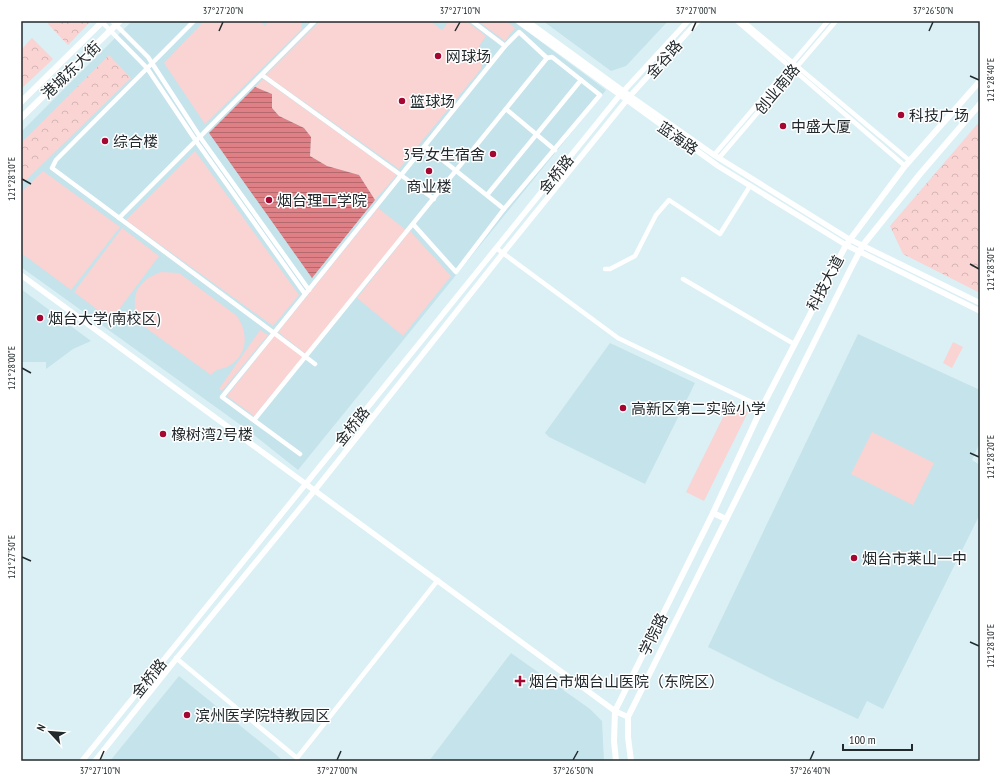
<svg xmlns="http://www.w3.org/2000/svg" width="1001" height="782" viewBox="0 0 1001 782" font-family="'PT Sans Narrow','Noto Sans SC',sans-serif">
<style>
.built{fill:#c5e3eb}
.green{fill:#fad3d3}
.forest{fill:url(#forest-crowns)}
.water{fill:url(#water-rules)}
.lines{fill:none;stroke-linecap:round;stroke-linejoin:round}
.minor{stroke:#fff;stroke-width:4.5}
.tertiary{stroke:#fff;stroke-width:5.5}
.secondary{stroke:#fff;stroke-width:6}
.ticks{fill:none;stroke:#222a2d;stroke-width:1.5}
.poi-dot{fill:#a40731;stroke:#fff;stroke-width:1.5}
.labels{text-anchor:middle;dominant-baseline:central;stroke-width:3;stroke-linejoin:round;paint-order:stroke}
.poi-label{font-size:15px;fill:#222a2d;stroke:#fff;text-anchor:start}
.street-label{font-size:15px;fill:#222a2d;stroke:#fff}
.neatline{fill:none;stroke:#222a2d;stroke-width:1.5}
.ticks-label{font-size:10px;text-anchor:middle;fill:#222a2d}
</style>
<defs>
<pattern id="forest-crowns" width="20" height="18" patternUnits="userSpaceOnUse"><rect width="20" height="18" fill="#fad3d3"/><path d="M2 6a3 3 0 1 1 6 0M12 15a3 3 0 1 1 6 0" fill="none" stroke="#d6b5b5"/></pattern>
<pattern id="water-rules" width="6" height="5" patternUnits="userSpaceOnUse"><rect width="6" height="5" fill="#de8085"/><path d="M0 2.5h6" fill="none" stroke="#b4696d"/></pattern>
</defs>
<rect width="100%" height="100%" fill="#daf0f5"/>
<g class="built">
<polygon points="132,21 513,21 606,90 298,470 249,431 21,267 21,132"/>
<polygon points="543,21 668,21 626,66 611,71"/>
<polygon points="21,289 91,341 73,349 46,369 46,362 21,362"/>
<polygon points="858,334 980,390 980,442 972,460 980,465 980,514 883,709 867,701 858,719 776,681 708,647"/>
<polygon points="610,343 695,383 645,484 549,437 545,433"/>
<polygon points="511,653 590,709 602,721 604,761 429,761"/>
<polygon points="179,676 274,753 283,761 110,761"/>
</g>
<g class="green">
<polygon points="204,21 259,21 265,26 269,21 301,21 302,29 205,124 164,63"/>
<polygon points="320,21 430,21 442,30 449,21 466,21 486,36 474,54 482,61 481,69 399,169 266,75"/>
<polygon points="478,21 506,21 515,28 505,41"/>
<polygon points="263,79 397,175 375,200 359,175 327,166 310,156 311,137 304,128 279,116 272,108 272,94 255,87"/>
<polygon points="195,151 299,295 273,326 126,220"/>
<polygon points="43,171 120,227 71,290 21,253 21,192"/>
<polygon points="378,208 406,230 306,354 278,332"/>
<polygon points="122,228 159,256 111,320 74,292"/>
<polygon points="410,231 451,276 403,336 357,298"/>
<path d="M161,272L179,273L237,316C249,334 248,356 227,367C219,370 217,368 211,375L131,317C137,309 134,307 135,298C137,284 149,276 161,272Z"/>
<polygon points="260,330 268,335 222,391 219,389"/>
<polygon points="275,335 303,357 254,416 227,396"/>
<polygon points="953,342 963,347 952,368 943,363"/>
<polygon points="730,403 748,412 704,501 686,492"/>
<polygon points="872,432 934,463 913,505 851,474"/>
</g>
<g class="forest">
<polygon points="51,21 91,21 68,45 48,24"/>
<polygon points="32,38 53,59 21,89 21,50"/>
<polygon points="109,55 131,78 21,185 21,143"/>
<polygon points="980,121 980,293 903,254 890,226"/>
</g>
<polygon class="water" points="255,87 272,94 272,108 279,116 304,128 311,137 310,156 327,166 359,175 375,200 312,278 209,133"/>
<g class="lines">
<g class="minor">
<polyline points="112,21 148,57 200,137 309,290"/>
<polyline points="194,21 56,160 52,168 274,333 505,46 472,21"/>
<polyline points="737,21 905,166"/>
<polyline points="743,21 910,161"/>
<polyline points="102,22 147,68 196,141 305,294"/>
<polyline points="262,75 434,199"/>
<polyline points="506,109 555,150"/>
<polyline points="425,146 504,209"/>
<polyline points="714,155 828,21"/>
<polyline points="719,158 836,21"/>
<polyline points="487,195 581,80"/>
<polyline points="119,218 315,21"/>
<polyline points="413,224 456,272 504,209 600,95 552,57 547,58"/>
<polyline points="496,248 618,338 762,407"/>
<polyline points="605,269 610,269 635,256 656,215 669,200 720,234 750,186"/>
<polyline points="683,279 794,344"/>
<polyline points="254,420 547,58 519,32 505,46"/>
<polyline points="300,454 222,397 274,333 315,364"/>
<polyline points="176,658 297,758 438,580"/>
</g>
<g class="tertiary">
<polyline points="518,21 718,166 846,245 980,311"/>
<polyline points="527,21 630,96 714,155 849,239 980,303"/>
<polyline points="21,275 615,711 628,717"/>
<polyline points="82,761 619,96 688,21"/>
<polyline points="95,761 173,663 315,490 499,258 630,96 698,21"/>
</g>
<g class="secondary">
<polyline points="21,102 103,21"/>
<polyline points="21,118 120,21"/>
<polyline points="713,513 726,519"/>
<polyline points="616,761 614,741 615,711 713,513 762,407 846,245 905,166 980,81"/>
<polyline points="631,761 628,737 628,717 851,268 863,245 920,174 980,104"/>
</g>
</g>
<path class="ticks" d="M219,31L223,22M455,31L460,22M692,31L696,22M929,31L933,22M970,76L979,80M22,179L31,184M970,264L979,269M22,368L31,373M970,453L979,457M22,557L31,561M970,642L979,646M100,760L104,751M337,760L341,751M573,760L578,751M810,760L814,751"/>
<g class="poi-dot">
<circle cx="438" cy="56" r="4"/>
<circle cx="402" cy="101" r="4"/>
<circle cx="901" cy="115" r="4"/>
<circle cx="783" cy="126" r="4"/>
<circle cx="105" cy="141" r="4"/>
<circle cx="493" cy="154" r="4"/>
<circle cx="429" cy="171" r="4"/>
<circle cx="269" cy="200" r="4"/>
<circle cx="40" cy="318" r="4"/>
<circle cx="623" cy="408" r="4"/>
<circle cx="163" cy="434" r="4"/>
<circle cx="854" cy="558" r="4"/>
<path d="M518 675h4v4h4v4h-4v4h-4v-4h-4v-4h4z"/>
<circle cx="187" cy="715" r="4"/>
</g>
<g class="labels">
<g class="poi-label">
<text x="446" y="56">网球场</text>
<text x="410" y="101">篮球场</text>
<text x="909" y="115">科技广场</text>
<text x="791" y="126">中盛大厦</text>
<text x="113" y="141">综合楼</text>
<text x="485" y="154" text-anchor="end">3号女生宿舍</text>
<text x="429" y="186" text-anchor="middle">商业楼</text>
<text x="277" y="200">烟台理工学院</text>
<text x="48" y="318">烟台大学(南校区)</text>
<text x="631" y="408">高新区第二实验小学</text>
<text x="171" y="434">橡树湾2号楼</text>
<text x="862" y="558">烟台市莱山一中</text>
<text x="529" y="681">烟台市烟台山医院（东院区）</text>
<text x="195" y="715">滨州医学院特教园区</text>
</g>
<g class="street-label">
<text transform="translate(664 59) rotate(-48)">金谷路</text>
<text transform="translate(71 70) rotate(-44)">港城东大街</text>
<text transform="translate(777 89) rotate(-50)">创业南路</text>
<text transform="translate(678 138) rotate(35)">蓝海路</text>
<text transform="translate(556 174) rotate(-51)">金桥路</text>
<text transform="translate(825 283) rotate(-62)">科技大道</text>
<text transform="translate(352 426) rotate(-51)">金桥路</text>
<text transform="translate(653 634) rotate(-64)">学院路</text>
<text transform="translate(149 678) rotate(-51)">金桥路</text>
</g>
</g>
<rect width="1001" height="782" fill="none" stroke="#ffffff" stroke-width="44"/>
<g transform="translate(50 732) rotate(296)" stroke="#ffffff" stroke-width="3" paint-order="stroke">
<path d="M0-3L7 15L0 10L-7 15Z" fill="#222a2d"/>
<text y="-6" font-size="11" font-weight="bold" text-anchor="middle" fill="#222a2d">N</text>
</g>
<path d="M843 744v6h69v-6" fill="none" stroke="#222a2d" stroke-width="2"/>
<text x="849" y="744" font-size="12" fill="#222a2d" stroke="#ffffff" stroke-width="3" paint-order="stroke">100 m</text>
<rect x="22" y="22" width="957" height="738" class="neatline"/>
<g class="ticks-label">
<text x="223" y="14">37°27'20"N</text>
<text x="460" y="14">37°27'10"N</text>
<text x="696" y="14">37°27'00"N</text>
<text x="933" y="14">37°26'50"N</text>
<text transform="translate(990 80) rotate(-90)" y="4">121°28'40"E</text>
<text transform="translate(11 179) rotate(-90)" y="4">121°28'10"E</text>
<text transform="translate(990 269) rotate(-90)" y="4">121°28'30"E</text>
<text transform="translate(11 368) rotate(-90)" y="4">121°28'00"E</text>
<text transform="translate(990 457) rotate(-90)" y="4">121°28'20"E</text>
<text transform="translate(11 557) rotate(-90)" y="4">121°27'50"E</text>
<text transform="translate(990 646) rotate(-90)" y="4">121°28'10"E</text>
<text x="100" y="774">37°27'10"N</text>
<text x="337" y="774">37°27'00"N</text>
<text x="573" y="774">37°26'50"N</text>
<text x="810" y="774">37°26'40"N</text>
</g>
</svg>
